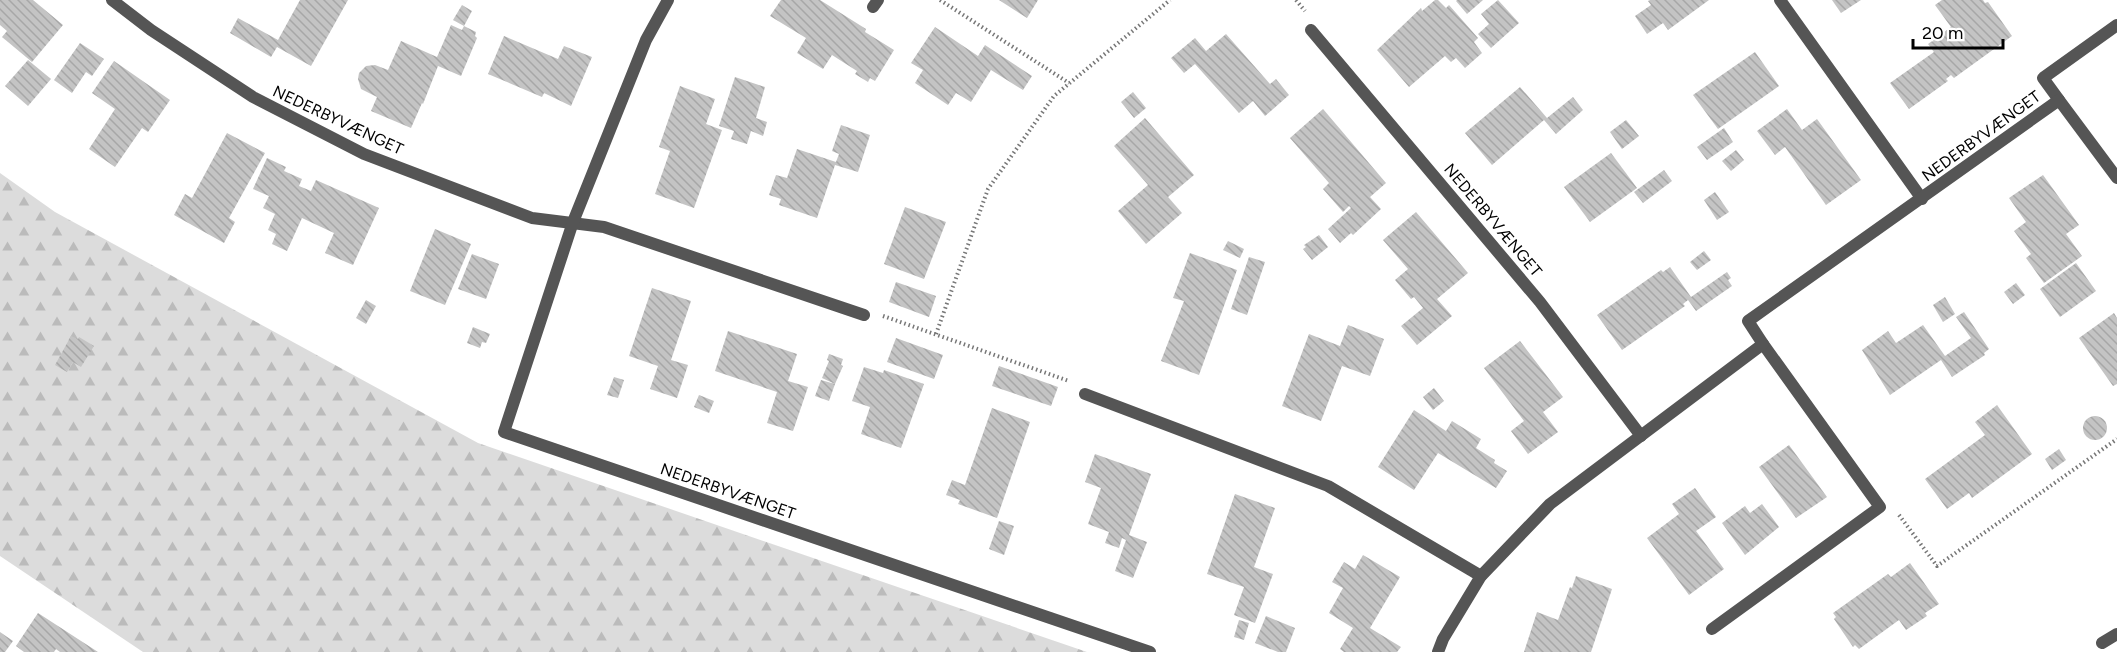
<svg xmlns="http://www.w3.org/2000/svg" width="2117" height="652" viewBox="0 0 2117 652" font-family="Figtree,sans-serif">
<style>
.forest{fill:url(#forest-firs)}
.building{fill:url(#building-back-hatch)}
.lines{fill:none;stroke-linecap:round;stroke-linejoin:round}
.path{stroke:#777;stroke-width:4;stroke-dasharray:1.5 3;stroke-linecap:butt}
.minor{stroke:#555;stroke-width:12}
.labels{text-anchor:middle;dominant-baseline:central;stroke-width:4.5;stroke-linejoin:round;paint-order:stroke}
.street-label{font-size:16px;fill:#000;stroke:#fff}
</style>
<defs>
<pattern id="forest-firs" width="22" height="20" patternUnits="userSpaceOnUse" patternTransform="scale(1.5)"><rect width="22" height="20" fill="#dcdcdc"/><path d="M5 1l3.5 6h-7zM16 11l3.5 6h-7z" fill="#bbb"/></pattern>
<pattern id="building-back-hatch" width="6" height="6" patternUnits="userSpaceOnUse" patternTransform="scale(1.5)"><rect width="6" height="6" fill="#c4c4c4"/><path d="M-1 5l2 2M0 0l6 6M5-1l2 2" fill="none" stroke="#a7a7a7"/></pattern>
</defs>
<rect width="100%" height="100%" fill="#fff"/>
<polygon class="forest" points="0,173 55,212 478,443 1087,652 143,652 0,556"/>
<g class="building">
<polygon points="0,0 33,0 63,25 32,62 2,37 7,31 0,25"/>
<polygon points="300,0 348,0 311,66 277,47 271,57 230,33 238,18 278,40"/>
<polygon points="781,0 820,0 866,29 865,32 894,50 875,81 870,78 868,82 855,74 857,71 832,55 823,69 797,53 806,38 770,16"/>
<polygon points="999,0 1038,0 1027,18"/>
<polygon points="1435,0 1438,0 1446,8 1449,5 1478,38 1474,42 1482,53 1465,68 1456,58 1451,62 1445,56 1409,87 1377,50 1421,8 1422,11"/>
<polygon points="1457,0 1483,0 1467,14 1456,1"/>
<polygon points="1498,0 1519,23 1491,48 1478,34 1489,24 1481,14"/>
<polygon points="1650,0 1709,0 1668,30 1663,23 1647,34 1635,16 1651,5 1648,1"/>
<polygon points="1832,0 1861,0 1841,13"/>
<polygon points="1942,0 1983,0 1985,3 1988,2 2012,36 1954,78 1951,75 1946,79 1948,81 1909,109 1890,83 1934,52 1928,44 1951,27 1935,5"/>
<polygon points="462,5 472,11 464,26 453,20"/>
<polygon points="451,25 462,30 464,26 476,32 475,36 477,38 461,76 438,66 423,104 422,103 411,128 371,111 377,97 361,89 358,79 359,73 366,66 375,65 388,70 401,41 437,57"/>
<polygon points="935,27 978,56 985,45 1032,76 1023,90 991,70 971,102 956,93 948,105 915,83 923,70 911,63"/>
<polygon points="1226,34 1270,84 1276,79 1289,95 1265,116 1253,101 1239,113 1195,64 1184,73 1171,58 1195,38 1206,51"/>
<polygon points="504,36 558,59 564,46 592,57 571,106 544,93 542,97 488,74"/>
<polygon points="80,43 104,59 92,76 86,72 72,93 54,80"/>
<polygon points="1755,52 1779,86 1718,129 1693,95"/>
<polygon points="28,60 51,79 28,106 5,86"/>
<polygon points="114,61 170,100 148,132 142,128 115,167 89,149 115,109 92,93"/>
<polygon points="735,77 765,87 756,118 767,122 763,136 751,131 747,144 731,139 734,131 719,126"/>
<polygon points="680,86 715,99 706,124 722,130 694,208 655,194 670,151 659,147"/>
<polygon points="1520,87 1547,118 1573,97 1583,110 1556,134 1544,120 1492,165 1465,133"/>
<polygon points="1133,92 1146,108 1134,118 1121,102"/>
<polygon points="1323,109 1386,183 1370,197 1381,209 1353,235 1351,233 1340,243 1328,229 1351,208 1349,206 1343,212 1323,189 1329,183 1290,138"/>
<polygon points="1787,109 1802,130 1817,119 1861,180 1826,205 1785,147 1775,155 1757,131"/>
<polygon points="1145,118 1194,175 1168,197 1182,213 1146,244 1118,211 1148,185 1114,146"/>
<polygon points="1626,120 1639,136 1622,149 1610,132"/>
<polygon points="841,125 870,135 858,172 835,165 817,218 779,205 781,199 769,195 776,175 787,178 797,149 836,162 839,154 832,151"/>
<polygon points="1724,128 1733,142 1707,160 1697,147"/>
<polygon points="227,133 265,153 229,218 235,222 224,243 174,215 185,194 192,198"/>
<polygon points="1736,150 1744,160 1731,171 1722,161"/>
<polygon points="1611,153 1637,188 1590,222 1564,187"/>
<polygon points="267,158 286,167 284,171 302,179 299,186 311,191 316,180 379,208 353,265 325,253 334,233 302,218 287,251 272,244 276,234 268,230 275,214 263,208 269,196 253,189"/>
<polygon points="1664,170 1672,181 1643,203 1634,192"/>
<polygon points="2043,175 2079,225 2066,234 2082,256 2044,283 2026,258 2031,254 2014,231 2026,222 2009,198"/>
<polygon points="1715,192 1729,212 1717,220 1704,200"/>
<polygon points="905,207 946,222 924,279 884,264"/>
<polygon points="1416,212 1468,273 1437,299 1452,316 1417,345 1401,326 1423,308 1414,297 1411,299 1395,280 1408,269 1383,240"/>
<polygon points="435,229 471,244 445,305 410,291"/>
<polygon points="1319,235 1328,247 1312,260 1303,249 1306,247 1304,245"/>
<polygon points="1228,241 1244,249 1240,258 1223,250"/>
<polygon points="1704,251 1711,260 1697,270 1690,262"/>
<polygon points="1190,253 1237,270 1199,375 1161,361 1184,301 1173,298"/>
<polygon points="472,254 499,264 486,299 458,289"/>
<polygon points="1249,257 1265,262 1247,315 1231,309"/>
<polygon points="2076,263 2096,291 2060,317 2040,289"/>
<polygon points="1670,267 1691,297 1727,272 1731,278 1728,280 1732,286 1696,311 1688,300 1683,304 1685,306 1622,350 1597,315 1661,270 1663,272"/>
<polygon points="896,282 936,296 929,317 889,302"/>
<polygon points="2016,283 2025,295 2013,304 2004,292"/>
<polygon points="652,288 691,301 671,360 688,365 677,398 650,389 658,366 629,356"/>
<polygon points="1945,297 1955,314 1943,322 1933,305"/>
<polygon points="366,300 376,306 366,324 356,318"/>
<polygon points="1964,312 1989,349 1984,353 1985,355 1952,377 1941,360 1890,395 1862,350 1888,331 1896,343 1923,325 1945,356 1971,338 1956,317"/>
<polygon points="2114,313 2117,318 2117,384 2113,386 2079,338"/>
<polygon points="1348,325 1384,339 1370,376 1342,366 1321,421 1282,406 1309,334 1340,346"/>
<polygon points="473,327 490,334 486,343 482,342 480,348 467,343"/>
<polygon points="728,331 797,354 788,381 808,387 793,431 767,423 777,392 715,371"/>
<polygon points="71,336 78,339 79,337 94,346 81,367 73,362 67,372 55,365"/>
<polygon points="896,338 943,355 934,379 887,362"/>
<polygon points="1520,341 1563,397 1543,412 1558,432 1528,454 1511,431 1524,421 1484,368"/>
<polygon points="829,354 843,359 841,365 843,366 835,384 822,378 829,361 827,360"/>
<polygon points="999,366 1058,387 1051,406 992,386"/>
<polygon points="864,367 883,373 884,370 924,384 901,448 861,434 870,407 852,401"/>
<polygon points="614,377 624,380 618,398 607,395"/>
<polygon points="821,380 835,384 829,401 815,396"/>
<polygon points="1434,388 1444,401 1433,410 1423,397"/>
<polygon points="699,395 714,401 709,413 694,407"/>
<polygon points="1997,405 2032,454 1972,498 1969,493 1947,509 1925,479 1985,435 1975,422"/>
<polygon points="992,408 1030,422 997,518 958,504 960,500 946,495 952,480 965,485"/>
<polygon points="1414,410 1446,431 1452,421 1481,439 1476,448 1495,460 1494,463 1507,471 1496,488 1438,453 1414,490 1378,467"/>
<circle cx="2095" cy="428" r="12"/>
<polygon points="1789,445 1827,497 1796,518 1759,467"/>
<polygon points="2059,449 2066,460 2052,470 2045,459"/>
<polygon points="1095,454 1151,474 1129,535 1147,542 1133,578 1115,571 1126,540 1122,538 1119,548 1105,543 1109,532 1088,524 1101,488 1085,482"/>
<polygon points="1695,488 1716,517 1696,531 1724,569 1689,595 1647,538 1679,514 1672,504"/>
<polygon points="1235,494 1275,508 1254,567 1273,574 1255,623 1234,615 1244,587 1207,574"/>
<polygon points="1762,504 1779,527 1745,555 1722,523 1745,506 1750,513"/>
<polygon points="999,521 1014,526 1004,555 989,549"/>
<polygon points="1363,555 1400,577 1370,628 1401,647 1397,652 1344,652 1340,649 1353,628 1329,613 1343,588 1332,582 1344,562 1355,569"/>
<polygon points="1910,563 1939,604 1925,613 1927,616 1906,630 1899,620 1859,649 1855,645 1853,647 1834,619 1836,617 1833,613 1888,574 1891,577"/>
<polygon points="1576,576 1612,589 1591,652 1524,652 1537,612 1558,620 1570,587 1572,588"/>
<polygon points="38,613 98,652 60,652 56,649 54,652 24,652 16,646"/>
<polygon points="1266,616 1295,628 1286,652 1278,652 1255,643"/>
<polygon points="1239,620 1249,623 1244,640 1234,637"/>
<polygon points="0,632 13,641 5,652 0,652"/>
</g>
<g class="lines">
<g class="path">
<polyline points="940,0 1069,83"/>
<polyline points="1296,0 1305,11"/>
<polyline points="883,316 1069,381"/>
<polyline points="936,334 988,189 1054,96 1170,0"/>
<polyline points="1899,515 1937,566 2117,439"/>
</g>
<g class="minor">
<polyline points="112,0 151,30 253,97 364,154 532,218 604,227 864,315"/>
<polyline points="668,0 646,40 573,222 504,432 1150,652"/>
<polyline points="1780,0 1922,199"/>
<polyline points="873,7 878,0"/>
<polyline points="1311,30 1540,302 1641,436"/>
<polyline points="2059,100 2043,78 2117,25"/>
<polyline points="1085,394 1328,486 1481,576"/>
<polyline points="1712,629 1880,507 1763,344"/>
<polyline points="2102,643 2117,634"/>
<polyline points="1438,652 1443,639 1481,576 1550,504 1763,344 1748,321 2059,100 2117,178"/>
</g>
</g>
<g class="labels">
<g class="street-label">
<text transform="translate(338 120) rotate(25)">NEDERBYVÆNGET</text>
<text transform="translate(1981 136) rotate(-36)">NEDERBYVÆNGET</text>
<text transform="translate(1493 220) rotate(50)">NEDERBYVÆNGET</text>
<text transform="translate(728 491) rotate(19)">NEDERBYVÆNGET</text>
</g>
</g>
<path d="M1913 39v9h90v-9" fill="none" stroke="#000000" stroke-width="3"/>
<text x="1922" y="39" font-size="18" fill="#000000" stroke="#ffffff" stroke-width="4.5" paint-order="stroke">20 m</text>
</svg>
